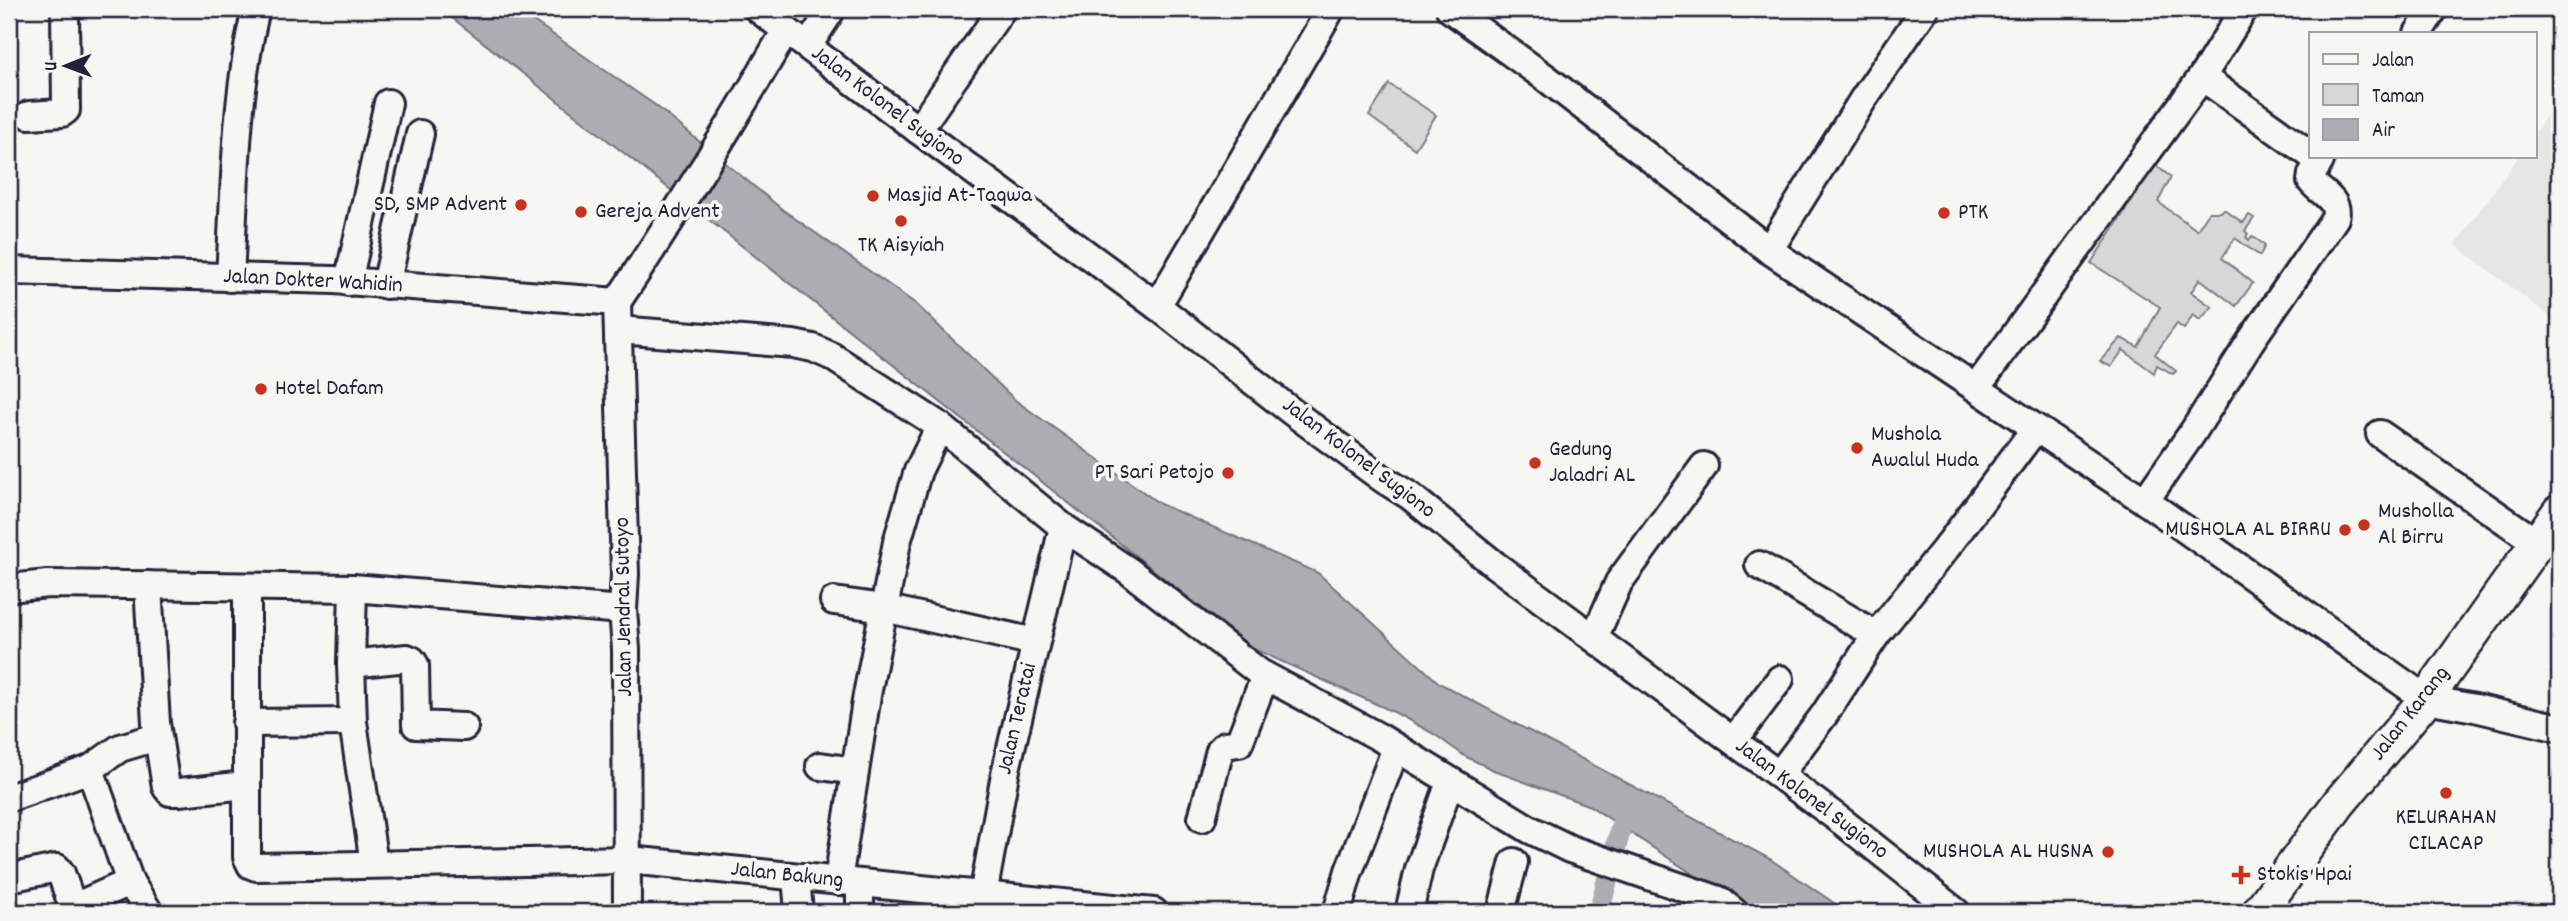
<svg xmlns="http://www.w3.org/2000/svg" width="2568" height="921" viewBox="0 0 2568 921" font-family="Dekko,sans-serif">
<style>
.built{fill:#e6e6e4}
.green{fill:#d7d7d7;stroke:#7c7c89;stroke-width:2}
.water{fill:#adadb3;stroke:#757583;stroke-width:2}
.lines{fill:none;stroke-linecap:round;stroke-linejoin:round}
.canal{stroke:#adadb3;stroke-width:21}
.minor-casing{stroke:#22223b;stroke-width:32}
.major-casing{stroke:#22223b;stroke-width:38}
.minor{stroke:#f6f6f2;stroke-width:26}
.major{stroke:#f6f6f2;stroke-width:33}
.poi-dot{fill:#c8321e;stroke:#f6f6f2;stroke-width:2.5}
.labels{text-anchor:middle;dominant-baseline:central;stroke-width:7;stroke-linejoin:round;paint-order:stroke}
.street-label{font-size:23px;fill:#22223b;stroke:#f6f6f2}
.poi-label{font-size:23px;fill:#22223b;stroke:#f6f6f2;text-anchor:start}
</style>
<rect width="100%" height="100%" fill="#f6f6f2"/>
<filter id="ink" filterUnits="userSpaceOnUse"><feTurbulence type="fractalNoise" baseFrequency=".0143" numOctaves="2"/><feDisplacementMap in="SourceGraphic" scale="14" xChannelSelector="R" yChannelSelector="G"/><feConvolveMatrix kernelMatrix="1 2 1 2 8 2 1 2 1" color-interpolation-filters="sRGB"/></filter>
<g filter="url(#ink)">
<polygon class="built" points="2559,98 2559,323 2455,245 2519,156 2535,156 2535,133"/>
<g class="green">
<polygon points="1389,84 1436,115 1415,149 1369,116"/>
<polygon points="2155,165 2171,177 2158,202 2197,230 2209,212 2221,212 2224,209 2243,223 2249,215 2254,218 2245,231 2248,234 2246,237 2249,240 2252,236 2265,245 2260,256 2235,238 2222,258 2253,283 2236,306 2200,279 2191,292 2212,307 2200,320 2193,315 2184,329 2177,324 2155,354 2176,371 2173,374 2157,365 2154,373 2123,350 2111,367 2100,361 2121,338 2138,347 2160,307 2091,263"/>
</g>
<polygon class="water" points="441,9 516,9 655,105 783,210 916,304 1015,400 1160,504 1318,573 1439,683 1770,859 1847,912 1750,912 1590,806 1500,773 1466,757 1434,734 1396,713 1254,649"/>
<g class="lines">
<polyline class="canal" points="1599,912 1626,808"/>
<defs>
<g id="minor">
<polyline points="758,9 918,130 1157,306 1291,411 1383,479 1410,496 1495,565 1844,823 1956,912"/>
<polyline points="1450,9 1546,78 1769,250 2145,501 2426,699 2475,708 2559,728"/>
<polyline points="2418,33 2434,9"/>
<polyline points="808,46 832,9"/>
<polyline points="2202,77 2311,155"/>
<polyline points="29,115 62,113 66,110 65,9"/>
<polyline points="918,130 1002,9"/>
<polyline points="1769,250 1864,98 1925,9"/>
<polyline points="9,271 334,280 617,302"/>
<path d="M230,278C235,188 235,96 256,9"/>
<polyline points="348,282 388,103"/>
<polyline points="386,285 420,134"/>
<polyline points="617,302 625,574 623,610 626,649 627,912"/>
<path d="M617,302C677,213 733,122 786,30"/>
<polyline points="1157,306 1331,9"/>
<polyline points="619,330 793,344 813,348 831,356 940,426 1063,527 1129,571 1260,673 1379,737 1529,829 1570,849 1719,900 1734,912"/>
<polyline points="1977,387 2202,77 2244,9"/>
<polyline points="2380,434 2536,542"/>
<path d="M2145,501L2193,432L2250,342L2335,218C2340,199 2321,194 2311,181L2312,174L2320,161"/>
<polyline points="1759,565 1876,635"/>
<polyline points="148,585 156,723 166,787 170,792 179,792 247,785"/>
<polyline points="247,587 247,857 251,865 256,867 629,860 1154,912"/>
<polyline points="9,588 48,584 353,588 623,610"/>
<polyline points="353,588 351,664 407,658 412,660 415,665 416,725 464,727"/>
<polyline points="834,601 884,608 1035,642"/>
<polyline points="1594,638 1619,582 1704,466"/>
<polyline points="351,664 353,722 374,864"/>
<polyline points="246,723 353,722"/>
<polyline points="1734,740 1780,679"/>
<polyline points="820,766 855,771"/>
<polyline points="90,769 120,748 157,737"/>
<polyline points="1779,775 1824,715 1876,635 1950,543 2035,429"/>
<polyline points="9,798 90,769 130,882"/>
<polyline points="1202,818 1220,750 1225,745 1239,743 1265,676"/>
<polyline points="796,877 799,912"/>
<polyline points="9,878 57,868 61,873 71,902 81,904 130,882 149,912"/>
<polyline points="838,881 867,695 897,542 918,471 940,426"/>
<polyline points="860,912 860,883"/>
<polyline points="980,912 1005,774 1063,527"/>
<polyline points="1337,912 1349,871 1396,748"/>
<polyline points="1409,912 1419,869 1450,782"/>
<polyline points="1501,912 1514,862"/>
</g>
<polyline id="major" points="2259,912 2339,803 2426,699 2559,512"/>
</defs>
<use href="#minor" class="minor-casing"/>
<use href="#major" class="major-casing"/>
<use href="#minor" class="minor"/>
<use href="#major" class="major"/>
</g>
</g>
<g class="poi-dot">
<circle cx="873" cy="196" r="7"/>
<circle cx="521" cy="205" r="7"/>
<circle cx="581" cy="212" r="7"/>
<circle cx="1944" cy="213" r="7"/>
<circle cx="901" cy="221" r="7"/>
<circle cx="261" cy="389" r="7"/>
<circle cx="1857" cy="448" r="7"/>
<circle cx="1535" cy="463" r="7"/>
<circle cx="1228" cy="473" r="7"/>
<circle cx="2364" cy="525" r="7"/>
<circle cx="2345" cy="530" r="7"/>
<circle cx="2446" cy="793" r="7"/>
<circle cx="2108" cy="852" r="7"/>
<path d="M2237.5 864.5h7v7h7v7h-7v7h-7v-7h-7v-7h7z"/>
</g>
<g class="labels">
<g class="street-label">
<text transform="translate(887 107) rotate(37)">Jalan Kolonel Sugiono</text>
<text transform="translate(313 282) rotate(3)">Jalan Dokter Wahidin</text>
<text transform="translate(1358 459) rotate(37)">Jalan Kolonel Sugiono</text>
<text transform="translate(625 607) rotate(-91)">Jalan Jendral Sutoyo</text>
<text transform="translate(2411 714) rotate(-52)">Jalan Karang</text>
<text transform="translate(1018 719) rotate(-77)">Jalan Teratai</text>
<text transform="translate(1811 800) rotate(37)">Jalan Kolonel Sugiono</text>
<text transform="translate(787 876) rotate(6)">Jalan Bakung</text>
</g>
<g class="poi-label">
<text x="887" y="196">Masjid At-Taqwa</text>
<text x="507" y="205" text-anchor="end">SD, SMP Advent</text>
<text x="595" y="212">Gereja Advent</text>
<text x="1958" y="213">PTK</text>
<text x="901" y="246" text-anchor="middle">TK Aisyiah</text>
<text x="275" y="389">Hotel Dafam</text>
<text x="1871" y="435">Mushola<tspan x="1871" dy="26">Awalul Huda</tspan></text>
<text x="1549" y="450">Gedung<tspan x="1549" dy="26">Jaladri AL</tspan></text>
<text x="1214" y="473" text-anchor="end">PT Sari Petojo</text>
<text x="2378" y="512">Musholla<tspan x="2378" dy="26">Al Birru</tspan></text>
<text x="2331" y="530" text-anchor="end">MUSHOLA AL BIRRU</text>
<text x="2446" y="818" text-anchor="middle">KELURAHAN<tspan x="2446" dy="26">CILACAP</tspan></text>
<text x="2094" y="852" text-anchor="end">MUSHOLA AL HUSNA</text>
<text x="2257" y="875">Stokis Hpai</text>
</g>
</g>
<rect width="2568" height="921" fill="none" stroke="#f6f6f2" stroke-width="35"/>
<rect x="18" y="18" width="2533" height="886" fill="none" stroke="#22223b" stroke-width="2.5" filter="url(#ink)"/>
<rect x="2309" y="32" width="228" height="126" fill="#f6f6f2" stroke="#a1a1a9" stroke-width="2"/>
<rect x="2323" y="54" width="35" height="10" fill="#f6f6f2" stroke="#a1a1a9" stroke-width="2"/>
<text x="2372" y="66" font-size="21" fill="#22223b">Jalan</text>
<rect x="2323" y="84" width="35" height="21" fill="#d7d7d7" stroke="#a1a1a9" stroke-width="2"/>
<text x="2372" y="102" font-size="21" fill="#22223b">Taman</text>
<rect x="2323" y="119" width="35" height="21" fill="#adadb3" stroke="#a1a1a9" stroke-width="2"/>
<text x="2372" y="136" font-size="21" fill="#22223b">Air</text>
<g transform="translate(66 66) rotate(269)" stroke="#f6f6f2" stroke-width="5" paint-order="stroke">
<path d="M0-5L12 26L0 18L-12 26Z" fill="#22223b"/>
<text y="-10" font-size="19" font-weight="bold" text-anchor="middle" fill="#22223b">U</text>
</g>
</svg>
